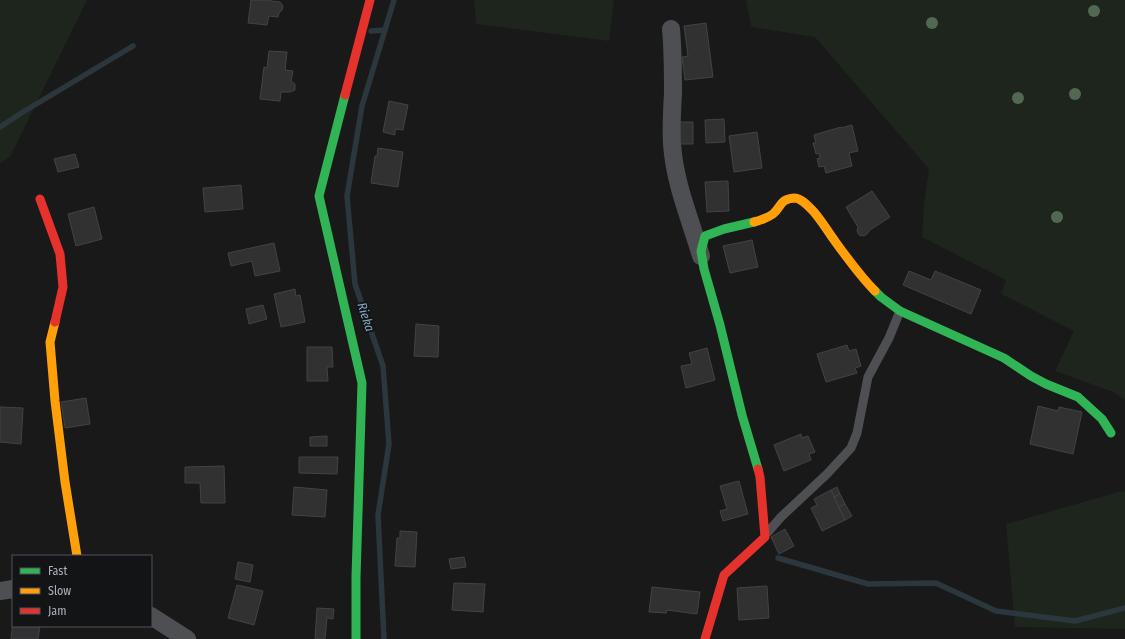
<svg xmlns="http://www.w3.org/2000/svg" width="1125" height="639" viewBox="0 0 1125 639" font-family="'Fira Sans Condensed',sans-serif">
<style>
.green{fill:#1d251d}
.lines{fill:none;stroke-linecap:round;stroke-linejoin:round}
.stream{stroke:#2b373d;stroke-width:5.5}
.building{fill:#313132;stroke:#424346}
.lane{stroke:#4d4f53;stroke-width:9}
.street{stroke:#4d4f53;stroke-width:18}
.fast{stroke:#30b455;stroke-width:9}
.slow{stroke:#ff9f0a;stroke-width:9}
.jam{stroke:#e5322d;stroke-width:9}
.tree{fill:#526852}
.labels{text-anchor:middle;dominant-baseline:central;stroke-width:4;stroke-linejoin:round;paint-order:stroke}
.water-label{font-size:13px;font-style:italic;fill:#7ea4ba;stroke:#131416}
</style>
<rect width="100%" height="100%" fill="#19191a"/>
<g class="green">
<polygon points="0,0 87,0 10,157 0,163"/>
<polygon points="474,0 614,0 609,41 476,24"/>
<polygon points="746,0 1125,0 1125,400 1113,392 1055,371 1074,331 1001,294 1006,280 922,237 924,204 929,169 815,37 751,27"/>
<polygon points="1122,491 1125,492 1125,629 1015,627 1006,524"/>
</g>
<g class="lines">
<g class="stream">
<polyline points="371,31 385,30"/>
<polyline points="0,127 23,112 133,46"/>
<polyline points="778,558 868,584 936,583 996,611 1075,621 1125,608"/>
<polyline points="384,639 378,515 389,444 383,366 355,284 347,196 362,106 394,0"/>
</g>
</g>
<g class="building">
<polygon points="251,0 271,0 271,1 280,2 283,6 282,10 279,13 278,17 269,16 267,25 248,23"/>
<polygon points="706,23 713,77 685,80 682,57 688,56 684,26"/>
<polygon points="269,51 287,52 285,70 293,71 291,81 295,84 295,90 290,92 281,92 280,101 260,99 264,67 267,68"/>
<polygon points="389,101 408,105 403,130 395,129 395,135 383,132"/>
<polygon points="724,119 725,142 706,143 705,120"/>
<polygon points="677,122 693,122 693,144 678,144"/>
<polygon points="852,125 858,151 849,153 852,166 826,173 824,166 819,167 817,159 820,158 819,153 816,154 813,143 816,143 814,135 841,127 841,128"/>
<polygon points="757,132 762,168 734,172 729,136"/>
<polygon points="378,148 403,152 398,187 371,183 375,156 377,156"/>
<polygon points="75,154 79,167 58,172 54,159"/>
<polygon points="728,181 729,211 707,212 705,182"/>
<polygon points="241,185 243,209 205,212 203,188"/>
<polygon points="872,191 890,217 870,230 867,234 864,236 859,235 857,231 858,227 846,207"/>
<polygon points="94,207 102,239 76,246 68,214"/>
<polygon points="752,240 758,267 730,273 723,246"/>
<polygon points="274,243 280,271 255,276 252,261 231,266 228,253"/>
<polygon points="909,271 931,280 935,271 981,290 971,314 903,285"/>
<polygon points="295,289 296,296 300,295 305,322 281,327 274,294"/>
<polygon points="263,305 267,319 249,324 246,309"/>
<polygon points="416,324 439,326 438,357 414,356"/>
<polygon points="847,345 849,351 856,349 861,366 855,368 857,373 826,382 817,354"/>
<polygon points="307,347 332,347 333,367 327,367 328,381 307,381"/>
<polygon points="707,348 715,380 686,388 681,366 692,364 689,353"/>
<polygon points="86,398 90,424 65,428 61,402"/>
<polygon points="1038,406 1058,411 1059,407 1082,412 1073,454 1030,444"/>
<polygon points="0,407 23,408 21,444 0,442"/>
<polygon points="801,434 802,438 808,436 815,452 809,454 811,460 784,471 774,445"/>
<polygon points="327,436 327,446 310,446 310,437"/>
<polygon points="299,457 338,457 337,474 299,473"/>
<polygon points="224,466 225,503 201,503 200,483 185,483 185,467"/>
<polygon points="739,481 748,514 723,521 720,511 727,509 720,486"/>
<polygon points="294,487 327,490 325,517 292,515"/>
<polygon points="837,487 840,494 834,497 831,490"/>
<polygon points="831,490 845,520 822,531 811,508 817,505 814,499"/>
<polygon points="840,494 845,504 839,507 834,497"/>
<polygon points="845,504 852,516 845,520 839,507"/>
<polygon points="785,529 794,546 779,554 771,537"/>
<polygon points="400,531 417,532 415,567 395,566 397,538 400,538"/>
<polygon points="464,557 466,567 451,569 449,559"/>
<polygon points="238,562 253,565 250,582 235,579"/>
<polygon points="454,583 485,584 483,612 452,610"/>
<polygon points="237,585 263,591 254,625 228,618"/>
<polygon points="767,586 769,618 739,620 737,588"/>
<polygon points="652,587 700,592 697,614 667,610 666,613 649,612"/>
<polygon points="317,608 334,609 333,619 327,618 325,639 315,639"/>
<polygon points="13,621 13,626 40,626 38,639 11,639"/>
</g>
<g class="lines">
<polyline class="lane" points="768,532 781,517 827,474 851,448 857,433 868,377 889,338 900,311"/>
<g class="street">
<path d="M671,29C673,50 673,71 673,93C672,110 671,127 672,144C675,185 690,218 701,256"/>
<polyline points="0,591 13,589"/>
<polyline points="151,616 187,639"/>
</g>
<g class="fast">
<polyline points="345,95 319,196 362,383 356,577 356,639"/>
<polyline points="754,222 724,229 705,236 701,251 704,269 720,325 742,415 758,469"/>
<polyline points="875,291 881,297 900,311 1004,358 1031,376 1046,384 1078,397 1102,419 1111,433"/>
</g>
<g class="slow">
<path d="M754,222C759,221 769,217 773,214C782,206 780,199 794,198C802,198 809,207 814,212C820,219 826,228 832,237C845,255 859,275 875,291"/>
<polyline points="55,322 50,342 55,401 65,482 77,556"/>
</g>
<g class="jam">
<polyline points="345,95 370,0"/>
<polyline points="40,199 60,254 63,287 55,322"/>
<polyline points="705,639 724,575 765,537 760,477 758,469"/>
</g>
</g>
<g class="tree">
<circle cx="1094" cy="11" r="6"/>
<circle cx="932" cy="23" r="6"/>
<circle cx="1075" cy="94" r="6"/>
<circle cx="1018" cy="98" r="6"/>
<circle cx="1057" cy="217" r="6"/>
</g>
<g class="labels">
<g class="water-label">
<text transform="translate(366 317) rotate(72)">Rieka</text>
</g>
</g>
<rect x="12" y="555" width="140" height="72" fill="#131416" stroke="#4f5358"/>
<rect x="20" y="568" width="20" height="6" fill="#30b455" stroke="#4f5358"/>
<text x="48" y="575" font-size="12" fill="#aab1bc">Fast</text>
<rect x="20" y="588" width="20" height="6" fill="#ff9f0a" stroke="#4f5358"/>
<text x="48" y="595" font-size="12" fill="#aab1bc">Slow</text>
<rect x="20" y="608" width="20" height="6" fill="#e5322d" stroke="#4f5358"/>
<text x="48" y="615" font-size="12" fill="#aab1bc">Jam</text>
</svg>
